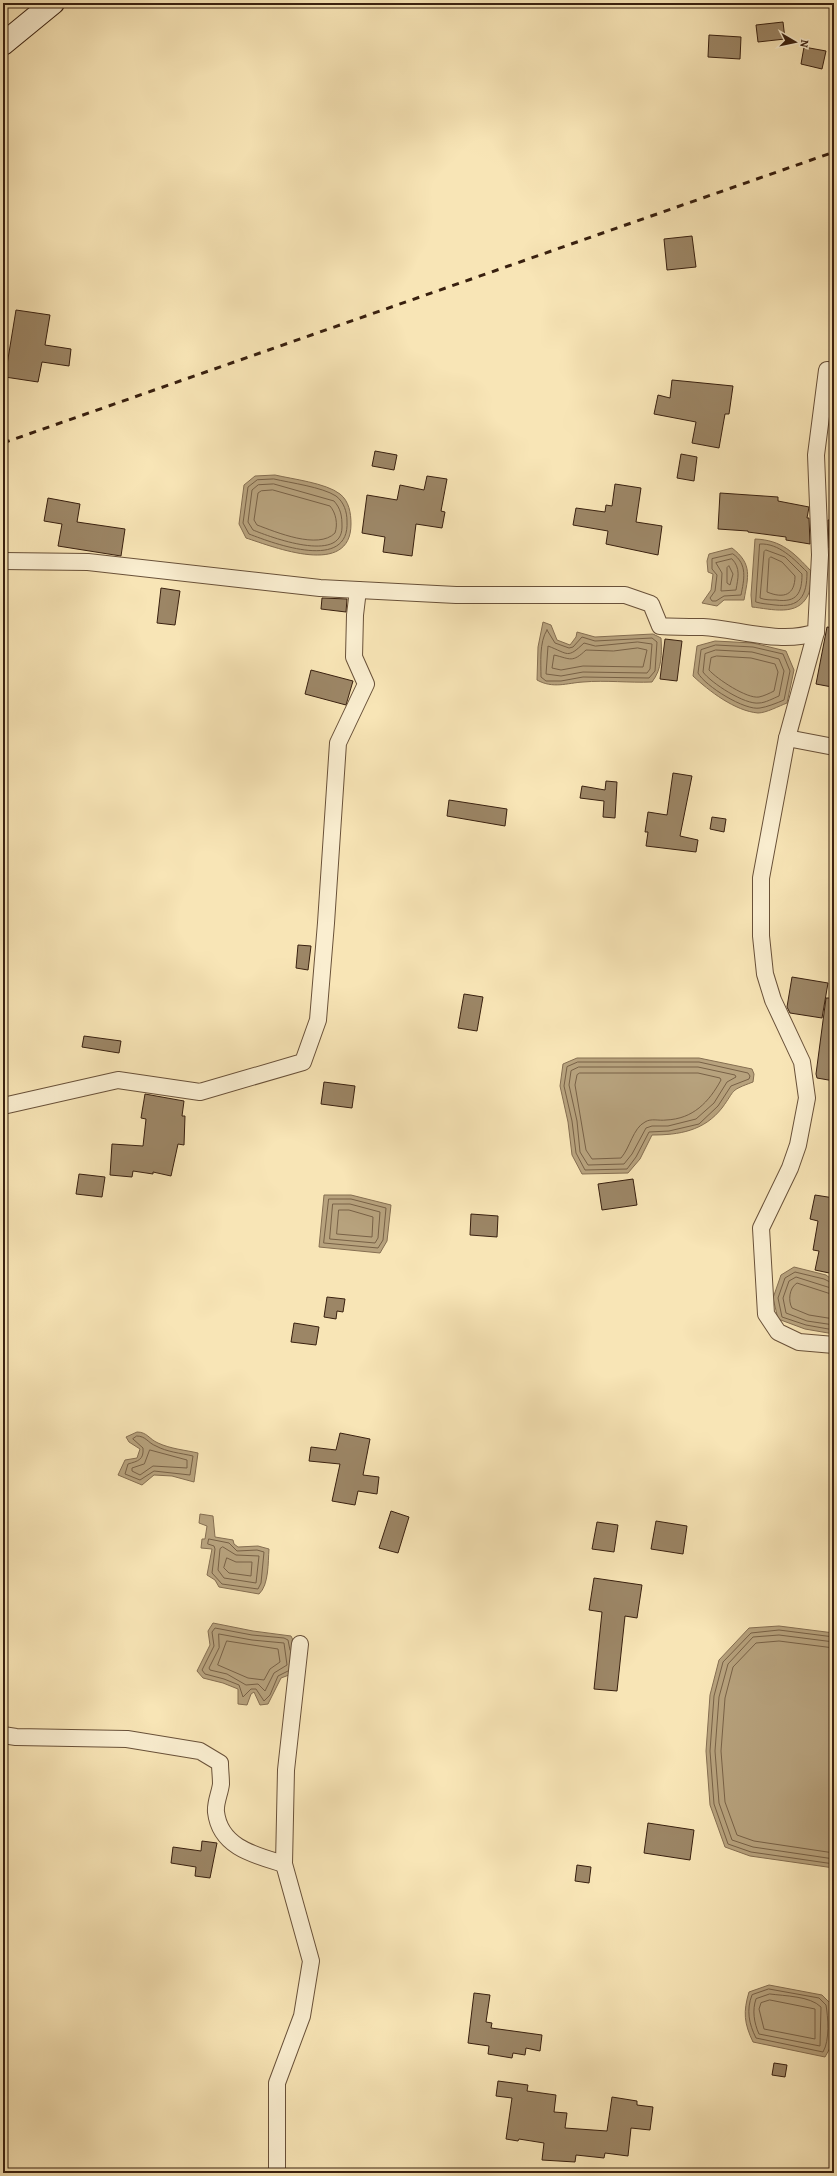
<svg xmlns="http://www.w3.org/2000/svg" width="837" height="2176" viewBox="0 0 837 2176" font-family="Alegreya,serif">
<style>
.water{fill:#b7a27d;stroke:#856e51}
.lines{fill:none;stroke-linecap:round;stroke-linejoin:round}
.shore{stroke:#786146;stroke-width:1}
.building{fill:#9c8666;stroke:#39200f}
.minor-casing{stroke:#695139;stroke-width:18}
.secondary-casing{stroke:#39200f;stroke-width:24}
.minor{stroke:#faeed0;stroke-width:16}
.secondary{stroke:#faeed0;stroke-width:22}
.rail{stroke:#39200f;stroke-width:3;stroke-dasharray:7 7;stroke-linecap:butt}
</style>
<rect width="100%" height="100%" fill="#f8e5b6"/>
<filter id="stains"><feTurbulence type="fractalNoise" baseFrequency=".005" numOctaves="4"/><feColorMatrix values="0 0 0 0 .2 0 0 0 0 .09 0 0 0 0 .02 0 0 0 .5 -.17"/></filter>
<radialGradient id="worn" r=".72"><stop offset=".6" stop-color="#630" stop-opacity="0"/><stop offset="1" stop-color="#630" stop-opacity=".3"/></radialGradient>
<g class="water">
<path d="M275,475C292,479 326,483 340,494C349,501 351,513 351,524C351,578 274,547 246,538L239,524L244,485L255,476Z"/>
<path d="M755,539C782,540 794,553 811,571C811,578 811,589 808,595C798,617 771,609 752,607L751,595Z"/>
<path d="M732,548C753,564 748,577 744,600H724L717,606L702,603L711,590L713,574L708,572L707,561L709,554Z"/>
<path d="M543,622L551,625L557,640L570,645L576,637L577,632L595,637L653,634L661,638C662,654 662,669 652,682C629,683 606,680 583,682C567,683 553,689 537,680L538,647Z"/>
<path d="M715,641L753,643L786,651L794,670L787,703C779,706 766,713 758,713C735,711 709,691 693,676L697,646Z"/>
<path d="M577,1058H699L752,1069L754,1074L753,1082C729,1091 736,1089 722,1108C704,1131 679,1135 652,1135L640,1159L628,1173L582,1174L572,1155L568,1122L560,1086L563,1064Z"/>
<polygon points="324,1195 351,1195 391,1205 387,1241 380,1253 319,1247"/>
<polygon points="794,1267 826,1275 834,1281 834,1334 805,1329 778,1319 773,1298 781,1275"/>
<path d="M137,1432C147,1432 149,1439 158,1443C171,1449 185,1450 198,1453L194,1482L172,1476L154,1475L142,1485L118,1475L125,1460L137,1458L140,1449L129,1442L126,1437Z"/>
<path d="M200,1514L213,1516L215,1537L233,1540L234,1544L238,1547L258,1546L269,1549C268,1562 269,1585 259,1594L219,1587L215,1580L207,1575L212,1549L201,1548L202,1539H205L207,1526L199,1523Z"/>
<polygon points="213,1623 253,1631 291,1636 294,1642 289,1675 281,1678 268,1704 260,1705 254,1692 251,1694 247,1705 238,1704 238,1689 223,1683 203,1678 197,1671 210,1645 208,1631"/>
<polygon points="779,1626 834,1633 834,1868 750,1856 725,1847 710,1805 706,1751 710,1695 719,1660 749,1628"/>
<path d="M769,1985L822,1995L830,2003V2048L825,2057L753,2042C744,2023 743,2012 749,1992Z"/>
</g>
<g class="lines">
<g class="shore">
<path d="M274,479C291,483 322,487 336,496C344,502 347,512 347,521C350,572 275,544 249,534L243,523L248,487L257,480Z"/>
<path d="M274,484L334,501C341,509 342,516 342,527C342,564 270,537 253,530L248,522L252,490L258,485Z"/>
<path d="M273,490L330,506C336,513 338,524 335,533C318,550 276,532 257,525L254,520L258,493L261,491Z"/>
<path d="M760,544C779,543 794,559 807,572C807,596 800,608 775,605C768,604 762,604 756,602Z"/>
<path d="M766,550L785,557L802,574C802,593 797,603 776,600C771,600 765,600 760,598L764,552Z"/>
<path d="M733,554C748,564 744,580 741,595L724,596L716,601H712L710,598L715,591L717,575L712,569V559Z"/>
<path d="M771,557L782,562L795,576C795,595 784,599 767,592L769,559Z"/>
<path d="M732,559C741,568 738,578 736,590L721,591L722,573L716,563Z"/>
<polygon points="729,566 733,574 730,585 727,583 727,568"/>
<path d="M547,630L555,643L569,648L573,647L582,637L595,641L652,638L657,642L655,671L649,678L583,677L561,681H546L541,677C541,664 539,642 547,630Z"/>
<path d="M638,642L652,644L650,669L647,673L583,672L561,676L546,674L548,646C569,654 567,659 584,643L595,646Z"/>
<path d="M716,645L753,647L783,654L790,671L784,700C777,703 767,707 760,708C745,711 705,686 698,673L701,650Z"/>
<path d="M638,648L647,650L643,667L583,666L561,670L552,668L554,655C571,659 572,663 586,650L613,651Z"/>
<path d="M716,650L752,652L779,659L784,671L779,696C774,698 765,703 759,703C745,705 711,683 703,672L705,654Z"/>
<path d="M717,656L751,658L775,664L778,672L774,691C770,693 764,696 759,697C747,699 717,679 709,670L711,658Z"/>
<polygon points="578,1062 699,1062 748,1073 750,1076 749,1079 731,1086 718,1106 699,1124 669,1131 649,1132 636,1157 627,1169 585,1170 576,1153 572,1121 564,1086 567,1067"/>
<polygon points="579,1067 698,1067 735,1075 736,1077 727,1082 714,1103 696,1119 668,1126 652,1126 646,1128 632,1154 624,1164 588,1165 580,1152 577,1121 569,1085 571,1071"/>
<path d="M580,1073H698L720,1078L721,1080C709,1102 693,1119 666,1120C659,1121 651,1118 645,1122C633,1128 630,1148 621,1158L592,1159L586,1150L575,1085L577,1075Z"/>
<polygon points="329,1199 351,1199 386,1208 383,1240 378,1248 324,1243"/>
<polygon points="333,1204 350,1204 380,1212 378,1238 375,1243 330,1239"/>
<polygon points="339,1210 349,1210 373,1217 372,1237 337,1234"/>
<polyline points="834,1284 824,1279 795,1272 785,1278 778,1298 782,1317 806,1325 834,1330"/>
<polyline points="834,1289 796,1277 789,1281 783,1298 786,1313 807,1321 834,1325"/>
<path d="M834,1295L797,1283C789,1288 788,1301 792,1308L809,1315L834,1319"/>
<path d="M137,1436C146,1436 148,1443 156,1446C167,1452 180,1453 193,1456L190,1475L154,1471L140,1480L125,1474L128,1464C138,1461 144,1460 143,1448L133,1439Z"/>
<polygon points="150,1450 187,1460 187,1468 153,1466 140,1475 132,1471 132,1468 144,1464"/>
<polygon points="209,1539 229,1543 237,1551 257,1550 264,1552 261,1583 258,1589 222,1584 212,1573 215,1549 214,1546 208,1544"/>
<polygon points="223,1547 236,1555 259,1556 256,1583 224,1578 218,1570 220,1549"/>
<polygon points="227,1558 236,1562 252,1562 251,1576 229,1573 224,1568"/>
<polygon points="219,1634 252,1640 284,1643 287,1665 274,1673 265,1691 258,1684 246,1685 227,1674 210,1670 209,1668 219,1648"/>
<polyline points="834,1637 779,1630 751,1633 723,1662 714,1696 710,1751 714,1804 728,1844 751,1852 834,1864"/>
<polygon points="227,1641 278,1649 280,1662 270,1669 264,1680 248,1678 218,1665"/>
<polyline points="834,1642 779,1635 753,1637 728,1664 719,1697 715,1751 719,1803 732,1840 753,1847 834,1859"/>
<polyline points="834,1648 779,1641 756,1643 733,1667 725,1698 721,1751 725,1802 737,1835 754,1841 834,1853"/>
<polyline points="288,1671 278,1676 270,1695 264,1701 256,1689 251,1689 243,1697 239,1685 224,1679 205,1674 202,1670 214,1646 212,1632 215,1628 252,1635 284,1638 288,1640 290,1650"/>
<path d="M769,1989L819,1998L826,2005C828,2017 830,2040 823,2052L756,2038C749,2024 746,2010 752,1995Z"/>
<path d="M770,1994C785,1996 810,1996 821,2007L820,2046L759,2034C754,2023 752,2010 756,1999Z"/>
<polygon points="770,2000 815,2009 815,2039 764,2029 759,2009 761,2003"/>
</g>
</g>
<g class="building">
<polygon points="783,22 785,39 758,42 756,25"/>
<polygon points="709,35 741,37 740,59 708,57"/>
<polygon points="804,47 826,51 822,69 801,64"/>
<polygon points="692,236 696,267 667,270 664,239"/>
<polygon points="16,310 50,315 45,345 71,349 69,366 42,362 38,382 5,377"/>
<polygon points="672,380 733,386 729,414 725,414 719,448 692,443 696,422 654,414 658,395 670,398"/>
<polygon points="375,451 397,455 394,470 372,466"/>
<polygon points="681,454 697,457 694,481 677,478"/>
<polygon points="427,476 447,479 441,511 445,512 442,528 416,524 412,556 383,552 385,537 362,533 367,495 397,500 400,485 424,490"/>
<polygon points="615,484 641,488 636,522 662,526 658,555 606,544 608,531 573,525 576,508 605,512 606,505 612,506"/>
<polygon points="720,493 778,497 778,501 809,507 807,518 809,518 810,544 786,540 786,537 748,532 748,531 718,529"/>
<polygon points="48,498 80,504 77,522 125,529 121,556 58,546 62,524 44,521"/>
<polygon points="828,520 834,520 834,548 829,548"/>
<polygon points="161,588 180,591 175,625 157,623"/>
<polygon points="322,598 347,599 346,612 321,609"/>
<polygon points="827,627 834,628 834,672 832,687 816,684"/>
<polygon points="665,639 682,641 677,681 660,679"/>
<polygon points="311,670 353,681 346,705 305,694"/>
<polygon points="673,773 692,776 680,836 698,840 696,852 646,846 648,832 645,832 648,812 667,815"/>
<polygon points="606,781 617,782 615,818 603,817 604,801 580,798 582,786 605,790"/>
<polygon points="449,800 507,809 505,826 447,816"/>
<polygon points="712,817 726,819 724,832 710,829"/>
<polygon points="298,945 311,946 308,970 296,968"/>
<polygon points="792,977 828,983 822,1018 790,1013 787,1007"/>
<polygon points="464,994 483,997 477,1031 458,1028"/>
<polygon points="826,998 834,998 834,1081 817,1078 816,1074"/>
<polygon points="84,1036 121,1041 119,1053 82,1047"/>
<polygon points="324,1082 355,1086 352,1108 321,1104"/>
<polygon points="145,1094 184,1101 182,1116 185,1116 184,1145 178,1144 171,1176 153,1172 153,1174 133,1171 132,1177 110,1175 112,1144 143,1146 146,1119 141,1118"/>
<polygon points="79,1174 105,1177 102,1197 76,1194"/>
<polygon points="633,1179 637,1205 602,1210 598,1184"/>
<polygon points="815,1195 834,1198 834,1274 815,1270 819,1251 813,1250 818,1221 810,1219"/>
<polygon points="471,1214 498,1216 497,1237 470,1235"/>
<polygon points="327,1297 345,1299 343,1312 337,1311 336,1319 324,1317"/>
<polygon points="294,1323 319,1327 316,1345 291,1342"/>
<polygon points="340,1433 370,1439 363,1475 379,1477 377,1494 358,1491 355,1505 332,1501 340,1464 309,1461 311,1447 336,1450"/>
<polygon points="391,1511 409,1517 398,1553 379,1548"/>
<polygon points="656,1521 687,1526 683,1554 651,1549"/>
<polygon points="597,1522 618,1525 614,1552 592,1549"/>
<polygon points="594,1578 642,1585 637,1618 625,1616 617,1691 594,1689 602,1612 589,1610"/>
<polygon points="648,1823 694,1830 690,1860 644,1853"/>
<polygon points="202,1841 217,1843 210,1878 195,1876 196,1867 171,1863 173,1847 201,1851"/>
<polygon points="577,1865 591,1867 589,1883 575,1881"/>
<polygon points="474,1993 490,1995 486,2022 492,2023 491,2028 542,2035 540,2051 526,2048 525,2055 513,2053 512,2058 488,2054 489,2046 468,2043"/>
<polygon points="774,2063 787,2065 785,2077 772,2075"/>
<polygon points="498,2081 528,2085 527,2091 556,2095 554,2112 567,2113 565,2128 607,2131 612,2097 637,2101 637,2105 653,2107 650,2130 631,2128 628,2156 605,2153 604,2158 576,2155 575,2162 542,2160 544,2143 519,2139 518,2141 506,2139 512,2098 496,2096"/>
</g>
<g class="lines">
<defs>
<g id="minor">
<path d="M3,561L88,562L320,588L456,595H625L651,604L660,626C674,627 689,627 703,627C738,629 782,645 816,632L820,555L816,455L827,370"/>
<polyline points="816,632 787,738 761,878 761,936 765,974 773,1000 802,1062 807,1098 798,1145 790,1168 761,1228 766,1314 778,1332 799,1342 834,1345"/>
<polyline points="787,738 834,747"/>
<polyline points="3,1106 118,1080 200,1092 303,1062 318,1020 326,923 338,743 366,684 354,657 355,615 358,590"/>
<path d="M3,1735L16,1737L127,1739L200,1751L220,1763C220,1770 221,1777 221,1784C220,1793 215,1803 216,1812C220,1847 254,1855 284,1864"/>
<polyline points="277,2173 277,2083 302,2016 311,1961 284,1864 286,1770 300,1644"/>
</g>
<polyline id="secondary" points="3,44 53,3"/>
</defs>
<use href="#minor" class="minor-casing"/>
<use href="#secondary" class="secondary-casing"/>
<use href="#minor" class="minor"/>
<use href="#secondary" class="secondary"/>
<polyline class="rail" points="3,443 834,152"/>
</g>
<rect width="837" height="2176" fill="none" stroke="#f8e5b6" stroke-width="16"/>
<rect x="4" y="4" width="829" height="2168" fill="none" stroke="#39200f" stroke-width="2"/>
<rect x="8" y="8" width="821" height="2160" fill="none" stroke="#39200f"/>
<g transform="translate(795 42) rotate(99)" stroke="#faeed0" stroke-width="3" paint-order="stroke">
<path d="M0-3L7 15L0 10L-7 15Z" fill="#39200f"/>
<text y="-6" font-size="11" font-weight="bold" text-anchor="middle" fill="#39200f">N</text>
</g>
<rect width="100%" height="100%" filter="url(#stains)"/>
<rect width="100%" height="100%" fill="url(#worn)"/>
</svg>
